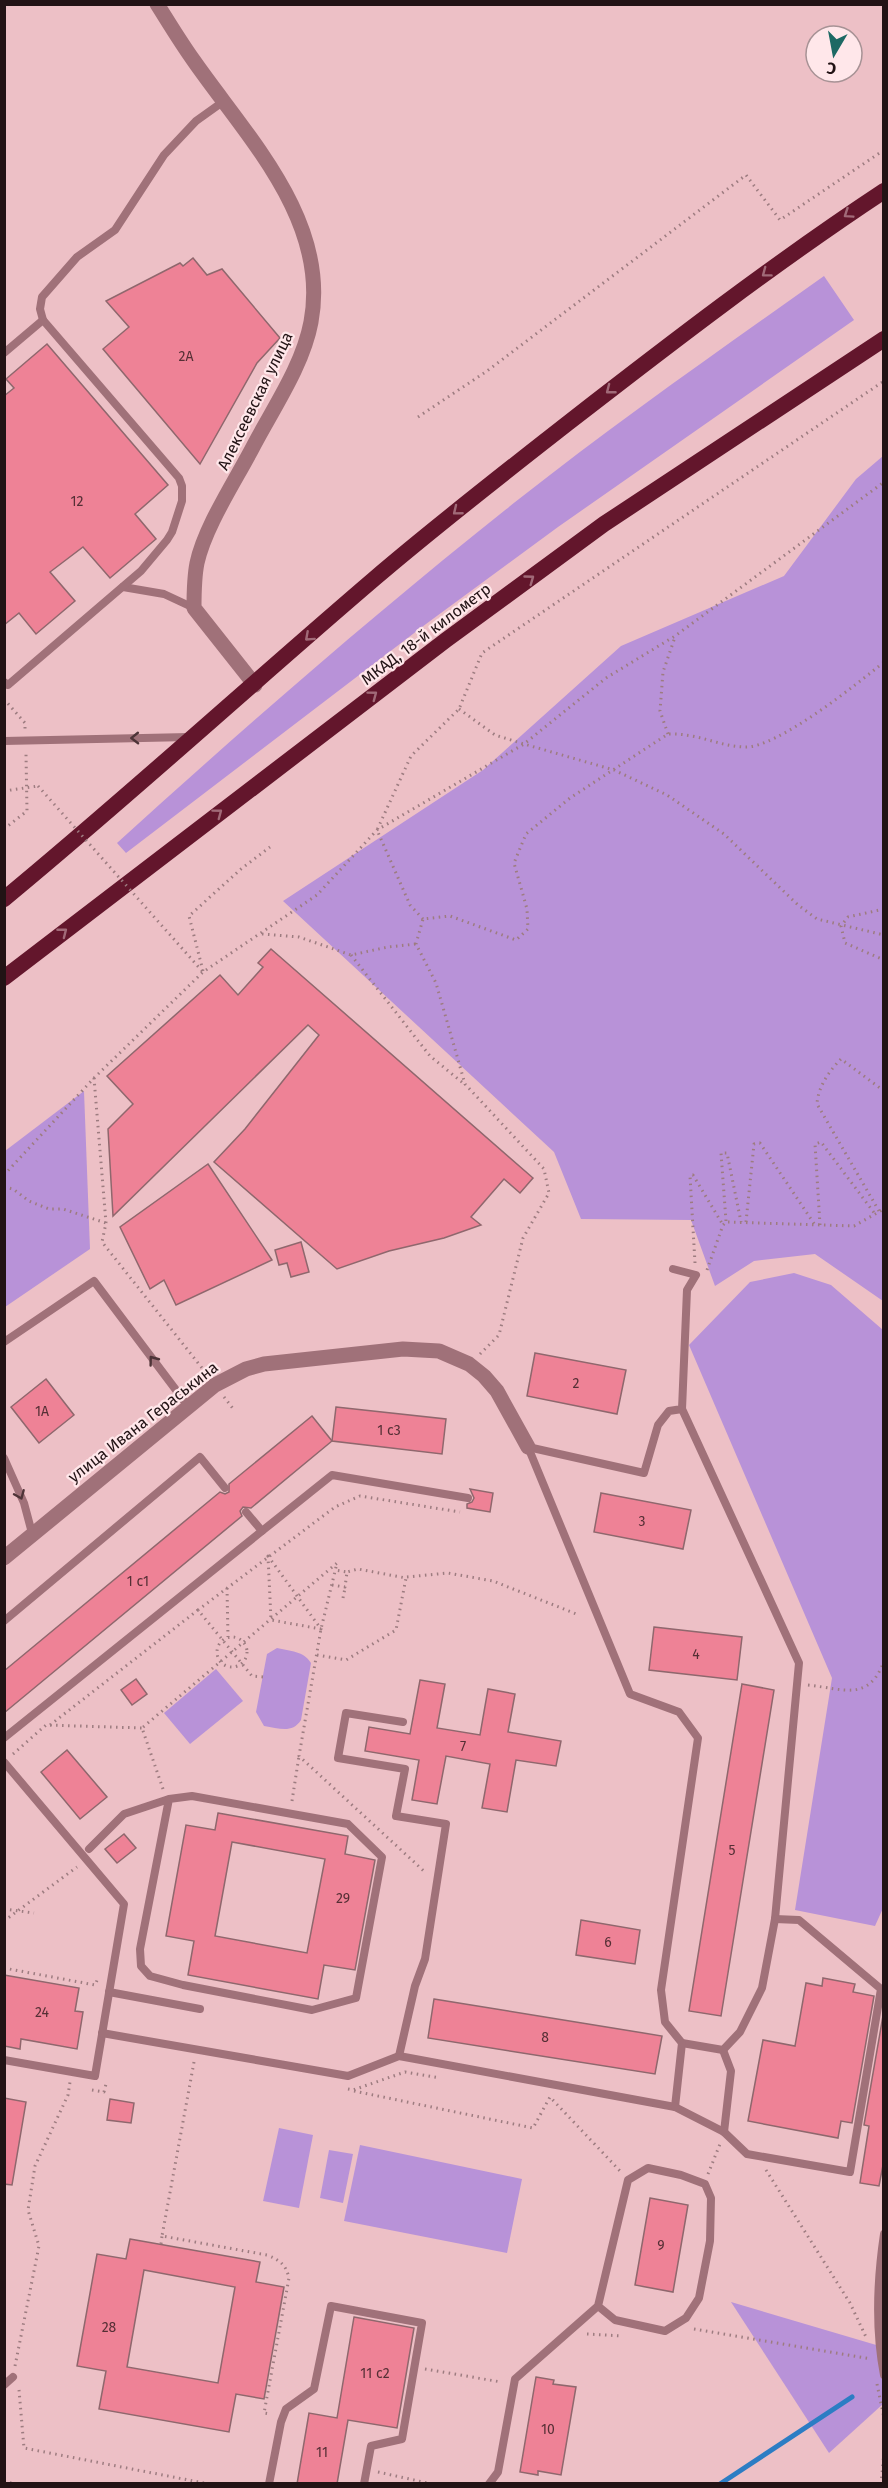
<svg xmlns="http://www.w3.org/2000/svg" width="888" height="2488" viewBox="0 0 888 2488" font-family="'Fira Sans',sans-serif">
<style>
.green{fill:#b892d8}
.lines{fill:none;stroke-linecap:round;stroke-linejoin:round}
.stream{stroke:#2c7dc4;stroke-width:5}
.building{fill:#ee8296;stroke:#8f676d;stroke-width:1.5;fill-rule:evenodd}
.path{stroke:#9d7c80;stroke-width:3;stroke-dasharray:1.5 4.5;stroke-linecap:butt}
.service{stroke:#a07179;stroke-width:8}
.minor{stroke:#a07179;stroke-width:15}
.tertiary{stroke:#a07179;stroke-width:15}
.trunk{stroke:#63162c;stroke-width:16}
.path-bridge{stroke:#9d7c80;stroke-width:3;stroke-dasharray:1.5 4.5;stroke-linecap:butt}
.oneway{stroke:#a16a78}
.oneway2{stroke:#4e3438}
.labels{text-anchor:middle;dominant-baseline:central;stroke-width:4.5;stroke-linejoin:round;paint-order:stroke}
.number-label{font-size:14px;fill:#552f35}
.street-label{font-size:16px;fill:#221315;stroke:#ffe7ea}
</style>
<rect width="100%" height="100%" fill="#edc0c6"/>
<g class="green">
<path d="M824,276L854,320L558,527L426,624L126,853L117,843C248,724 380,609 519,499C618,421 721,349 824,276Z"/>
<polygon points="883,456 883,1301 815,1254 754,1261 715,1286 691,1220 581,1219 554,1152 283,901 483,770 621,646 784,576 856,479"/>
<polygon points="84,1091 90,1249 5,1307 5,1151"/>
<polygon points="794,1273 831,1285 883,1330 884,1906 875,1926 795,1910 832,1678 689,1345 750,1282"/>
<path d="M277,1648C290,1651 304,1651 311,1663L301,1720C292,1734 279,1728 264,1726L256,1712L267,1654Z"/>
<polygon points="216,1669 243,1701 190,1744 164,1713"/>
<polygon points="279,2128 313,2135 299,2208 263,2201"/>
<polygon points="360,2145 522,2179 507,2253 344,2221"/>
<polygon points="329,2150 353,2154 343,2203 320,2198"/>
<polygon points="731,2302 883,2347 883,2404 829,2453"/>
</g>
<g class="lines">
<polyline class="stream" points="720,2484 852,2397"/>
</g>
<g class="building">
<polygon points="193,258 207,275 222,269 280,338 257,363 200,464 103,349 129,327 106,301 180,263 183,266"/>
<polygon points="47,344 168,485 135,514 156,539 110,578 83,547 50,572 75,601 36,634 19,613 4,625 4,396 14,388 6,379"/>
<polygon points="271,949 533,1178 520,1193 504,1179 471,1217 481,1225 444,1238 389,1251 337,1269 214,1162 245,1129 319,1035 308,1025 113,1216 108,1129 133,1104 107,1076 220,975 238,995 263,967 258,963"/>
<polygon points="208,1164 272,1260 176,1305 164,1280 150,1289 120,1227"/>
<polygon points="301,1242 309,1272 291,1277 287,1263 279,1265 275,1250"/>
<polygon points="535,1353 626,1370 617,1414 527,1396"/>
<polygon points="46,1379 74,1415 39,1443 11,1407"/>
<polygon points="336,1407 446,1419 442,1454 332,1441"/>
<polygon points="312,1416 332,1441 251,1508 243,1507 240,1511 242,1516 4,1713 4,1671 220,1492 225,1494 229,1492 229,1484"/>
<polygon points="470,1489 493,1493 490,1512 467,1508 467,1504 472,1502 474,1498"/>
<polygon points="601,1493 691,1510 683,1549 594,1532"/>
<polygon points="654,1627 742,1637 737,1680 649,1670"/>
<polygon points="136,1679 147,1694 132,1705 121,1690"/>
<polygon points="420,1680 445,1684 437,1728 480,1735 488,1689 515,1694 508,1732 561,1741 556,1766 516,1760 507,1812 482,1808 490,1764 446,1756 437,1804 412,1800 419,1760 365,1751 369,1727 410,1734"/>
<polygon points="742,1684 774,1690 721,2016 689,2011"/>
<polygon points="67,1750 107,1797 80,1819 41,1772"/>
<path d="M218,1813L348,1836L345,1854L375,1860L355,1970L324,1965L318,1999L188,1975L194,1941L166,1936L186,1825L215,1830ZM232,1842L325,1859L307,1953L215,1936Z"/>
<polygon points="124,1834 136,1848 117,1863 105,1849"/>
<polygon points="581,1920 640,1930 635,1964 576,1955"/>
<polygon points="4,1975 79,1988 75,2011 83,2012 77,2049 21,2039 20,2049 4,2046"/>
<polygon points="823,1978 855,1984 853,1992 874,1996 852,2123 841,2121 838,2138 748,2121 763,2040 795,2046 806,1983 822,1986"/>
<polygon points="434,1999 662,2036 655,2074 428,2038"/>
<polygon points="884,2010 884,2160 879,2186 860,2183 869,2126 864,2125"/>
<polygon points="4,2098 26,2102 12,2185 4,2184"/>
<polygon points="110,2099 134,2103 131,2123 107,2120"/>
<polygon points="650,2198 688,2205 673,2292 635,2285"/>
<path d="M130,2239L260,2262L256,2282L284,2287L264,2399L236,2394L229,2432L99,2409L106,2371L77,2366L97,2254L126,2259ZM144,2270L235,2287L218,2383L127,2367Z"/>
<polygon points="354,2317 414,2328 397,2428 348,2420 337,2484 297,2484 309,2413 337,2418"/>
<polygon points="536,2377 554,2380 553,2384 576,2387 561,2475 538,2471 538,2475 520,2472"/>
</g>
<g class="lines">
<g class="path">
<polyline points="418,417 487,371 746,175 780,220 884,150"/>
<polyline points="4,699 25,723 25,729"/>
<polyline points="459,709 495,735 524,744 606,678 675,636 884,482"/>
<polyline points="668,734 660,711 663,672 675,637"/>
<polyline points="4,791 38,786"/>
<polyline points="4,829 27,811 26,754"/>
<polyline points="884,909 848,917 841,926 845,943 884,960"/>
<polyline points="423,919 410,905 377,830 411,756 459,709 482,653 884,381"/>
<polyline points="262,934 299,937 351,955 388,947 416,944"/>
<polyline points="351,955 430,1056 463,1083"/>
<polyline points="203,971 189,916 241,869 270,847"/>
<polyline points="94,1078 106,1223 102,1242 206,1373"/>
<polyline points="4,1134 5,1133"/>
<polyline points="4,1175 94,1078 203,972 317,895 377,830 524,744 614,770 667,795 724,834 798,905 817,919 884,935"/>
<polyline points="4,1187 13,1189 29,1201 49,1209 63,1209 106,1223"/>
<path d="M879,1211L817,1104C818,1087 829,1071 841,1059L884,1091"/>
<polyline points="726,1221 721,1153 727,1153 741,1222"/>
<polyline points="746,1222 754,1144 760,1143 815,1225"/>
<polyline points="820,1225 815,1144 821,1142 875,1214"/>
<polyline points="695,1263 690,1176 693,1175 723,1225"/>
<polyline points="707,1270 723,1225 726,1222 854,1226 884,1209"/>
<path d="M480,1354L499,1335L523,1238L549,1193L544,1169L465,1084L436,983L416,944L423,919L450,916L516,940L528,929L527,909L514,863L526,834L570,798L668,734C698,733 718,746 744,747C776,749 857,684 884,662"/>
<polyline points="224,1397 234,1410"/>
<polygon points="268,1556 321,1629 271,1620"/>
<polyline points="407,1577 448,1573 493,1581 579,1615"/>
<polyline points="332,1585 345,1587 347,1572 335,1570"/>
<polyline points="227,1588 228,1637"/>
<polyline points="343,1598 345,1588"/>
<circle cx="232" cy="1652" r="15"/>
<polyline points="317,1655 346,1660 396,1630 406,1578 358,1569 347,1572"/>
<polyline points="263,1677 252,1676 198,1610 335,1507 360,1496 460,1512"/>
<path d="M808,1685C844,1689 869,1702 884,1661"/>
<polyline points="50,1725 198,1610"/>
<polyline points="13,1754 46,1725 142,1728"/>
<polyline points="163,1789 142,1728 337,1563 321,1629 299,1756 426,1873"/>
<polyline points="292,1801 299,1756"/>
<polyline points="4,1909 34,1913"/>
<polyline points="4,1921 77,1867"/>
<polyline points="4,1968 95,1985 98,1978"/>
<path d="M194,2062L162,2236L267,2255C280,2260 286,2265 289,2278L264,2413L270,2414"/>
<polyline points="348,2089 353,2090 405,2072 440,2078"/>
<polyline points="92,2090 104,2092 106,2084"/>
<polyline points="354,2091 533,2128 550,2097 621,2172"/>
<polyline points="766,2170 850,2303 866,2337"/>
<polyline points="708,2174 720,2144"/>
<polyline points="161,2244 162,2236"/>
<polyline points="694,2329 871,2359"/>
<polyline points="587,2334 622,2336"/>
<polyline points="15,2366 39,2246 28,2210 35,2166 68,2095 70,2082"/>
<polyline points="425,2369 501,2382"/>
<polyline points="877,2384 884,2418"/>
<polyline points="19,2390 24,2448 209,2484"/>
<polyline points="378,2472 432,2484"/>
<polyline points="4,2482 20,2484"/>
<polyline points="881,2484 884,2452"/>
</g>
<g class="service">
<polyline points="4,353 43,320"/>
<polyline points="123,587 164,594 194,608"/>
<polyline points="4,682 8,685 141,571 167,540 172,532 182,501 182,486 179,478 43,320 40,309 42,297 77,257 115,230 164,155 196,121 224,101"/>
<polyline points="4,741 189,737"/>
<polyline points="4,1342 94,1281 188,1406"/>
<polyline points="682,1409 799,1663 775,1919 762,1988 740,2032 723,2050 682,2043"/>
<polyline points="528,1447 644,1473 658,1425 669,1411 682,1409 687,1290 696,1275 673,1269"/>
<polyline points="4,1458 24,1503 32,1533"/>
<polyline points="246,1512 262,1531 332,1475 468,1498"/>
<polyline points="4,1621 200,1457 225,1488"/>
<polyline points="4,1738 262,1531"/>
<polyline points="4,1762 124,1904 95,2076 4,2060"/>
<polyline points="89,1849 124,1814 169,1799 192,1796 348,1824 382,1857 356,1998 312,2010 183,1985 150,1976 141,1966 140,1949 169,1799"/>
<polyline points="109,1992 200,2009"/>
<polyline points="102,2033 348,2076 399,2056 675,2107 682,2043 665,2022 661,1990 698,1738 679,1712 630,1694 528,1447"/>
<polyline points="723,2050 731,2071 724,2132"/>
<polyline points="399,2056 415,1986 425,1959 446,1824 396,1816 405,1769 338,1758 346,1713 403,1722"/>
<polyline points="675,2107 724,2132 747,2154 850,2172 881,1989 799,1920 775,1919"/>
<path d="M884,2234C877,2281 875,2328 884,2375"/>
<polyline points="4,2385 13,2377"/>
<polyline points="269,2484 281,2422 286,2409 314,2389 331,2306 422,2323 402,2439 371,2446 364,2484"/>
<polyline points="489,2484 498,2472 515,2379 598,2306 628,2180 648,2168 681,2175 705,2184 711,2198 710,2241 699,2298 686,2318 665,2331 615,2320 598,2306"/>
</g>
<polyline class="minor" points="4,1558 215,1385 246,1369 264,1364 403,1349 439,1351 469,1364 484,1376 497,1391 528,1447"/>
<path class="tertiary" d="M157,4C169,23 181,43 194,61C247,137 330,221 311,322C303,365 274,407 254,445C236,480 205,526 197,563C194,578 194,593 194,608L255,685"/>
<g class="trunk">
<path d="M4,899C130,795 250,685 374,579C437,525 503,474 568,423C671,343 775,263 884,191"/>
<polyline points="4,978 446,640 604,524 884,339"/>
</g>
<polyline class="path-bridge" points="38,786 203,972"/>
</g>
<defs><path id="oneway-chevron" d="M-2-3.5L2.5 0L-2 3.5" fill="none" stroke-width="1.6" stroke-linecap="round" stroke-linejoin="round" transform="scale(1.5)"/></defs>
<g class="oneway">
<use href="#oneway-chevron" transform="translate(848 214) rotate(146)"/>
<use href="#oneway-chevron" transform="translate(766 273) rotate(143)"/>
<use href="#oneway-chevron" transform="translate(610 390) rotate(142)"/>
<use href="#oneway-chevron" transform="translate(457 511) rotate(141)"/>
<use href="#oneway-chevron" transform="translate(530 579) rotate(-36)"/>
<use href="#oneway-chevron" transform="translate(309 637) rotate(138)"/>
<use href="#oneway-chevron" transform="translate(373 695) rotate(-37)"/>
<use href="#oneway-chevron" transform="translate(218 813) rotate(-37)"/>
<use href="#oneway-chevron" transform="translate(63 932) rotate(-38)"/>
</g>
<g class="oneway2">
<use href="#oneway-chevron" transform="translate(135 738) rotate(179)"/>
<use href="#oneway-chevron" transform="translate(153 1360) rotate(-127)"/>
<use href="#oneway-chevron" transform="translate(20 1495) rotate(67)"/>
</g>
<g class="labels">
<g class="number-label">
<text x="186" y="356">2А</text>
<text x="77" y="501">12</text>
<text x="576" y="1383">2</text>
<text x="42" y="1411">1А</text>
<text x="389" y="1430">1 с3</text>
<text x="642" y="1521">3</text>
<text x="138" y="1581">1 с1</text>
<text x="696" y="1654">4</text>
<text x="463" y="1746">7</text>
<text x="732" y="1850">5</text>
<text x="343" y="1898">29</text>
<text x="608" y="1942">6</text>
<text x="42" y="2012">24</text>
<text x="545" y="2037">8</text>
<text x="661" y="2245">9</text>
<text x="109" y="2327">28</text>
<text x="375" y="2373">11 с2</text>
<text x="548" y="2429">10</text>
<text x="322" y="2452">11</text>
</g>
<g class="street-label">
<text transform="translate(255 401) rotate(-64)">Алексеевская улица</text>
<text transform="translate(426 634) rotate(-37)">МКАД, 18-й километр</text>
<text transform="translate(143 1422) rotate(-38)">улица Ивана Гераськина</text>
</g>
</g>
<rect width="888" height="2488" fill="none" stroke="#221315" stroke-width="12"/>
<g transform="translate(834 54) rotate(190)"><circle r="28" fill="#ffe7ea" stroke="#a79295" stroke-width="1.5"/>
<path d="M0-4.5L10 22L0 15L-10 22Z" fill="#1d6964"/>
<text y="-9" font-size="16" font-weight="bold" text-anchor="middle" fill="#221315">С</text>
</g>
</svg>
